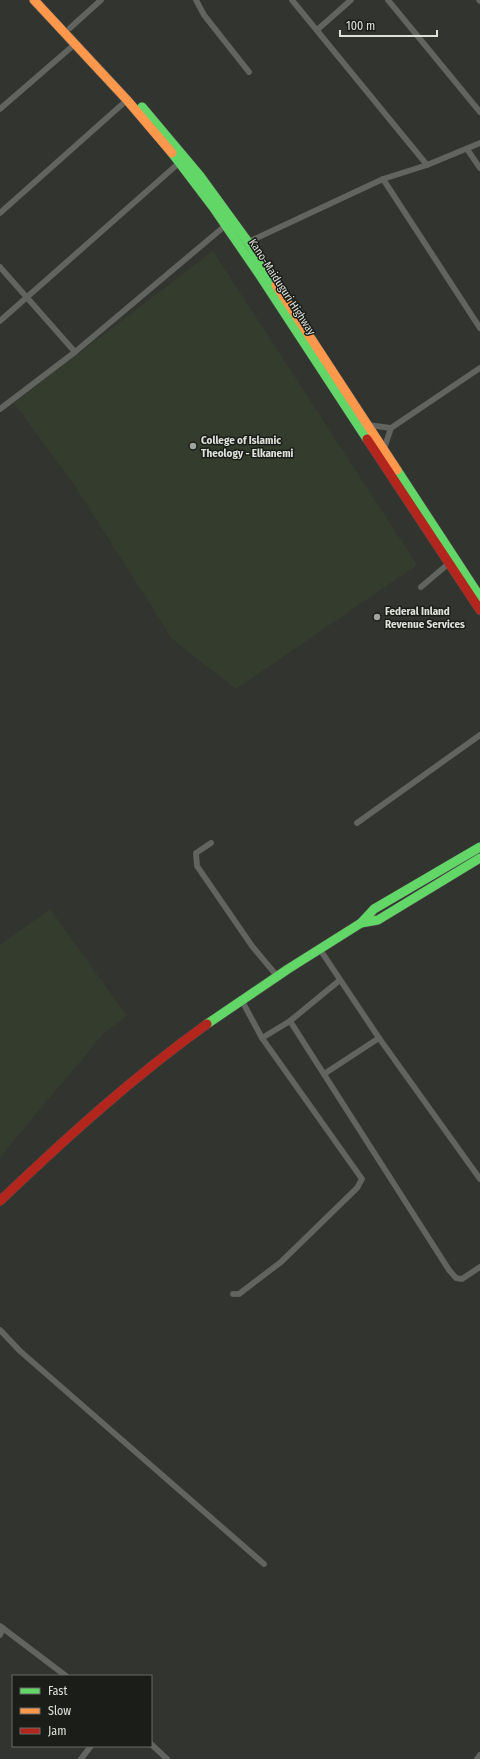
<svg xmlns="http://www.w3.org/2000/svg" width="480" height="1759" viewBox="0 0 480 1759" font-family="'Fira Sans Condensed',sans-serif">
<style>
.built{fill:#343d2d}
.lines{fill:none;stroke-linecap:round;stroke-linejoin:round}
.street-casing{stroke:#4d4f4a;stroke-width:6}
.fast-casing{stroke:#4d4f4a;stroke-width:10}
.slow-casing{stroke:#4d4f4a;stroke-width:10}
.jam-casing{stroke:#4d4f4a;stroke-width:10}
.street{stroke:#61645f;stroke-width:5.5}
.fast{stroke:#63d668;stroke-width:9}
.slow{stroke:#ff974d;stroke-width:9}
.jam{stroke:#b3261e;stroke-width:9}
.poi-dot{fill:#a1a49e;stroke:#1a1d18;stroke-width:1.5}
.labels{text-anchor:middle;dominant-baseline:central;stroke-width:3;stroke-linejoin:round;paint-order:stroke}
.street-label{font-size:11px;fill:#dde1da;stroke:#1a1d18}
.poi-label{font-size:11px;font-weight:bold;fill:#dde1da;stroke:#1a1d18;text-anchor:start}
</style>
<rect width="100%" height="100%" fill="#31342f"/>
<g class="built">
<polygon points="213,251 417,565 236,689 172,639 77,489 14,403"/>
<polygon points="50,909 127,1016 104,1033 0,1157 0,945"/>
</g>
<g class="lines">
<defs>
<g id="street">
<polyline points="196,0 204,15 249,72"/>
<polyline points="292,0 427,165"/>
<polyline points="388,0 480,112"/>
<polyline points="479,0 480,1"/>
<polyline points="70,28 101,0"/>
<polyline points="317,30 351,0"/>
<polyline points="0,109 75,44"/>
<polyline points="467,149 480,168"/>
<polyline points="383,179 480,328"/>
<polyline points="0,213 127,100"/>
<polyline points="248,242 383,179 427,165 480,143"/>
<polyline points="0,267 75,352"/>
<polyline points="0,321 180,162"/>
<polyline points="0,409 75,352 226,225"/>
<polyline points="368,425 391,428"/>
<polyline points="384,449 391,428 480,368"/>
<polyline points="421,587 448,564"/>
<polyline points="357,823 480,735"/>
<polyline points="211,843 196,853 197,866 252,946 277,976"/>
<polyline points="319,948 379,1038 480,1179"/>
<polyline points="290,1021 449,1270 456,1278 462,1279 480,1267"/>
<polyline points="262,1038 290,1021 340,980"/>
<polyline points="324,1074 379,1038"/>
<polyline points="233,1294 239,1294 281,1262 357,1188 362,1179 262,1038 241,999"/>
<polyline points="0,1330 20,1351 264,1564"/>
<polyline points="0,1626 66,1676"/>
<polyline points="0,1635 3,1628"/>
<polyline points="151,1744 167,1759"/>
<polyline points="81,1759 91,1746"/>
<polyline points="477,1759 480,1755"/>
</g>
<g id="fast">
<polyline points="142,107 200,176 248,242 276,285"/>
<polyline points="172,153 213,207 259,274 367,439"/>
<polyline points="397,470 480,597"/>
<polyline points="361,923 378,920 480,858"/>
<polyline points="207,1024 288,969 361,923 374,909 480,847"/>
</g>
<g id="slow">
<polyline points="34,0 127,100 172,153"/>
<polyline points="276,285 397,470"/>
</g>
<g id="jam">
<polyline points="367,439 480,610"/>
<path d="M0,1201C66,1138 133,1077 207,1024"/>
</g>
</defs>
<use href="#street" class="street-casing"/>
<use href="#fast" class="fast-casing"/>
<use href="#slow" class="slow-casing"/>
<use href="#jam" class="jam-casing"/>
<use href="#street" class="street"/>
<use href="#fast" class="fast"/>
<use href="#slow" class="slow"/>
<use href="#jam" class="jam"/>
</g>
<g class="poi-dot">
<circle cx="193" cy="446" r="4"/>
<circle cx="377" cy="617" r="4"/>
</g>
<g class="labels">
<g class="street-label">
<text transform="translate(282 287) rotate(57)">Kano-Maiduguri Highway</text>
</g>
<g class="poi-label">
<text x="201" y="440">College of Islamic<tspan x="201" dy="13">Theology - Elkanemi</tspan></text>
<text x="385" y="611">Federal Inland<tspan x="385" dy="13">Revenue Services</tspan></text>
</g>
</g>
<rect x="12" y="1675" width="140" height="72" fill="#1a1d18" stroke="#686b66"/>
<rect x="20" y="1688" width="20" height="6" fill="#63d668" stroke="#686b66"/>
<text x="48" y="1695" font-size="12" fill="#dde1da">Fast</text>
<rect x="20" y="1708" width="20" height="6" fill="#ff974d" stroke="#686b66"/>
<text x="48" y="1715" font-size="12" fill="#dde1da">Slow</text>
<rect x="20" y="1728" width="20" height="6" fill="#b3261e" stroke="#686b66"/>
<text x="48" y="1735" font-size="12" fill="#dde1da">Jam</text>
<path d="M340 30v6h97v-6" fill="none" stroke="#dde1da" stroke-width="2"/>
<text x="346" y="30" font-size="12" fill="#dde1da" stroke="#1a1d18" stroke-width="3" paint-order="stroke">100 m</text>
</svg>
